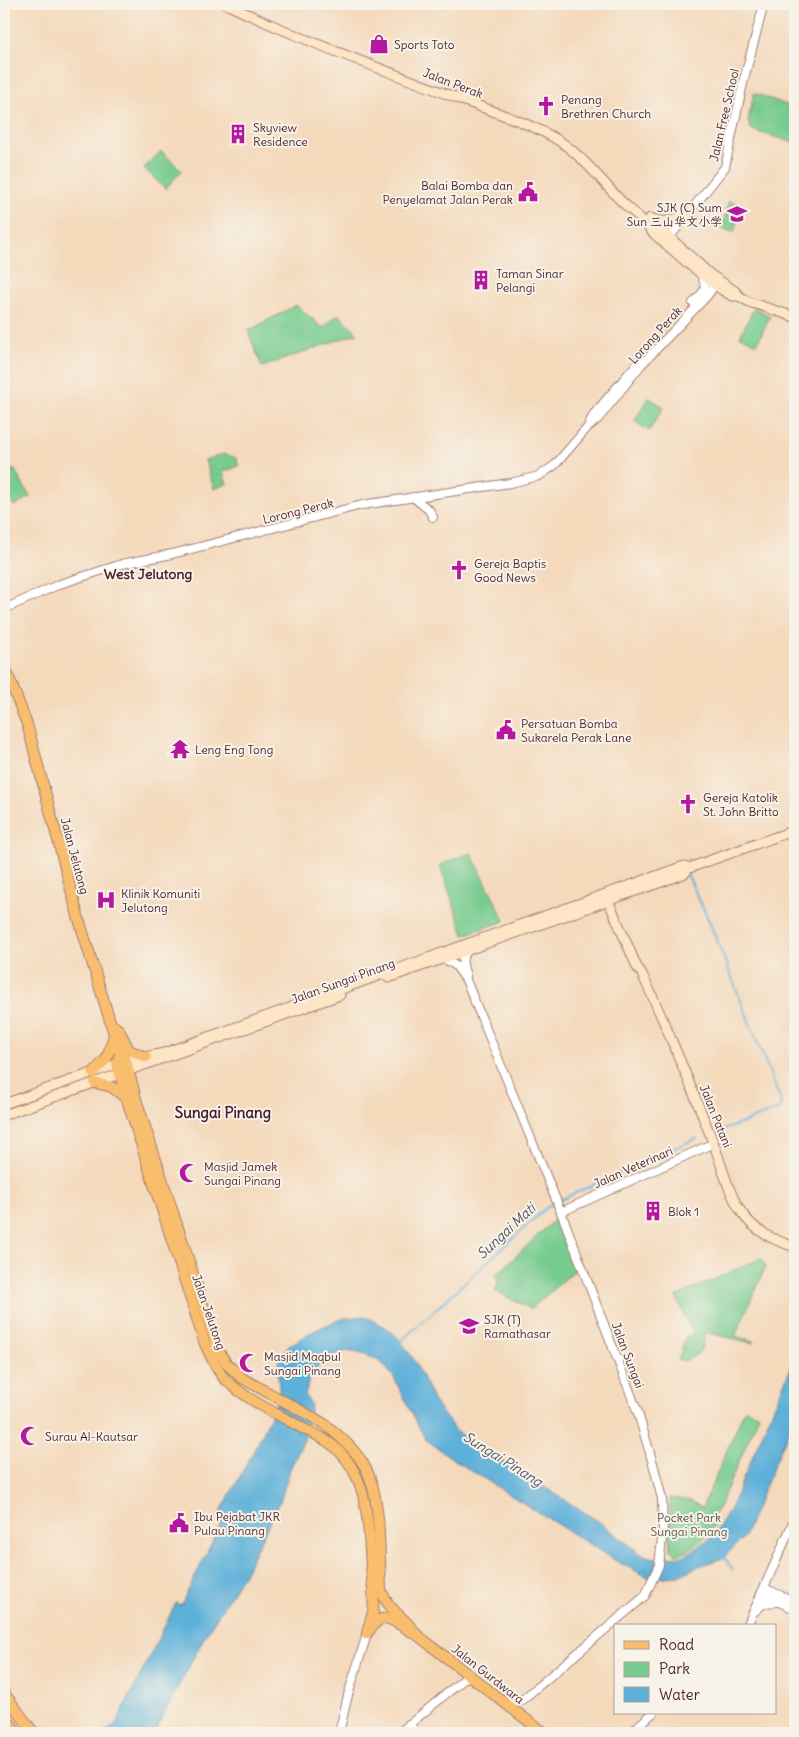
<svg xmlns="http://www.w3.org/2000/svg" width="799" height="1737" viewBox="0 0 799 1737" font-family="Delius,'LXGW WenKai TC',sans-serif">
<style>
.green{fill:#76cb8f;stroke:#60755d}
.water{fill:#5db0d9;stroke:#546882}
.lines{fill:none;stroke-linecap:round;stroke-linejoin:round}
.stream{stroke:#5db0d9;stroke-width:2}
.tertiary-casing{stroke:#9f7c73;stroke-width:10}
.secondary-casing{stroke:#9f7c73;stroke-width:11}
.primary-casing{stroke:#9f7c73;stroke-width:12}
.trunk-casing{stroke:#9f7c73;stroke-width:12}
.tertiary{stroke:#fff;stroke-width:8}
.secondary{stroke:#fde5c5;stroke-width:9}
.primary{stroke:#f9be6d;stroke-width:10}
.trunk{stroke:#f9be6d;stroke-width:10}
.labels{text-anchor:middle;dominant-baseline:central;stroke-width:4;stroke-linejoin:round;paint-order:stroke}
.poi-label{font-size:12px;fill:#4a1f2b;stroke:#f7f3e8;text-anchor:start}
.street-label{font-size:12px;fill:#4a1f2b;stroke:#f7f3e8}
.park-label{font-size:12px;fill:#575349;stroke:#f7f3e8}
.neighbourhood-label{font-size:14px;font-weight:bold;fill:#4a1f2b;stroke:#f7f3e8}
.water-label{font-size:14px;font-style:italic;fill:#515268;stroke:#f7f3e8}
.quarter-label{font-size:15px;font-weight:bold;fill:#4a1f2b;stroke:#f7f3e8}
</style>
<rect width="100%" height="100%" fill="#f7f3e8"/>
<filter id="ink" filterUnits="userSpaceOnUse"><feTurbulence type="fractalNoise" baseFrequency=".02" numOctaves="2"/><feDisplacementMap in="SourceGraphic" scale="10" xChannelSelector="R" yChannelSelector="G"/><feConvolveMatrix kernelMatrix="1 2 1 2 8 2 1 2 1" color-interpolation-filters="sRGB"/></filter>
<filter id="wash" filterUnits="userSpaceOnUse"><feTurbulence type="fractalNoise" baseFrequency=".0096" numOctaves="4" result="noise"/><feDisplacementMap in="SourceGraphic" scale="20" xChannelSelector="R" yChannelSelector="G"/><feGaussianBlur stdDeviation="1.12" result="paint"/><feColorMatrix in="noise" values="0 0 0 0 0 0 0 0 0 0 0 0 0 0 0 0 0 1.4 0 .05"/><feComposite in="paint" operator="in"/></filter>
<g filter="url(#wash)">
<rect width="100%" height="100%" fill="#f4d9bb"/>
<g class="green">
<polygon points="754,93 795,108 795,143 755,131 750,128 748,120"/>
<polygon points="161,151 182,171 165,189 144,168"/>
<polygon points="729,201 741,205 734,232 722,229"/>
<polygon points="296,305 323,328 338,314 358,333 262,367 248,331"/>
<polygon points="754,308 770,316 757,344 740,336"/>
<polygon points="649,398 664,407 649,431 634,421"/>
<polygon points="224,454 236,458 239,466 223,472 227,484 214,489 205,460"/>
<polygon points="14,469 30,497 14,506 4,487 4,475"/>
<polygon points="471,853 505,921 464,935 440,865"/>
<polygon points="555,1219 576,1269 531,1309 495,1291 498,1284 496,1275"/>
<path d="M761,1258L766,1266L735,1336L753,1341V1343L707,1333L704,1334C704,1338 703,1343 702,1347C699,1355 687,1363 678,1360L686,1337L693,1333L676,1297Z"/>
<path d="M745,1409L759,1415L719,1507L712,1517L717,1522C707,1535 693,1552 676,1554L671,1549L669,1531L670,1498L691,1501L702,1508Z"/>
</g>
<path class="water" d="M365,1316L387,1328L401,1341L414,1360L434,1402L455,1430L477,1447L498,1458L595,1519L641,1554L652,1558L683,1556L697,1548L714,1535L730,1509L795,1358V1415L744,1537L723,1558L699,1566L678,1576L650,1578L616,1561L456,1461L425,1439L393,1376L380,1361L363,1354L347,1351L326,1357L315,1369L308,1383L305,1396L311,1405L304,1440L290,1469L281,1499L244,1574L205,1636L154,1733H103L116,1724L176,1603L181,1605L223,1520L218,1517C238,1479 261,1441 277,1401C284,1382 270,1366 285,1350C295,1339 332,1321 346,1318C352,1317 359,1317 365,1316Z"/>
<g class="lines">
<g class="stream">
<polyline points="688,876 710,923 781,1101 780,1108 777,1110 724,1130"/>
<polyline points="558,1201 697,1138"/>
<polyline points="401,1341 547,1207 554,1203"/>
<polyline points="723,1555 733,1570"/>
</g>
</g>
</g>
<g filter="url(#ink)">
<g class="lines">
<defs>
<g id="tertiary">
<polyline points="666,242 725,167 744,79 764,4"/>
<path d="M693,303C703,293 709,289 701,275"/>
<polyline points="589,424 594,414 641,359"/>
<polyline points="413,497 429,510 433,517"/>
<polyline points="4,609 60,584 122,564 172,554 362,505 510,483 539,476 555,465 587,428 598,419 641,365 707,296 717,282"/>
<polyline points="445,959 456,966 466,980 561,1212 638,1413 654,1467 662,1499 663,1531 659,1565 645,1596 522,1700 514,1703 504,1702"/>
<path d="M466,977C464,966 458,958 469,950"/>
<polyline points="561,1212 714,1143"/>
<polyline points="764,1588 795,1602"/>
<polyline points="761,1594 795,1609"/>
<polyline points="754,1612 765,1603 777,1602"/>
<polyline points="747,1626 795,1518"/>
<polyline points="409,1724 417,1733"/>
<polyline points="339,1733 348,1695 367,1634"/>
<polyline points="399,1733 469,1675"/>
<polyline points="630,1733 653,1713"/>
</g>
<g id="secondary">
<path d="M226,4C301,40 379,68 457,98C488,110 534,124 561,142C584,158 601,180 620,200C631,211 644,219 652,232L691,266L722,290L732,296H739L749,302L795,317"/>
<path d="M650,218C671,226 673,218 692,211"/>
<polyline points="647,223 657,226 711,275 735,291 739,296"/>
<path d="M608,896V900L637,967L642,974C668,1029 691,1086 713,1142C722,1165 728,1193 742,1213C755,1232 774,1240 795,1247"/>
<polyline points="388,978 664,881 685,873 689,868"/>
<polyline points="4,1104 126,1061 164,1053 628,886 684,866 689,868 795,830"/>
<polyline points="4,1115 340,995"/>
</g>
<g id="primary">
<path d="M4,665L27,724L78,916L120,1054L126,1061L136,1099L218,1350L226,1363L242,1378L323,1423C339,1435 356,1450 365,1467C382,1498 379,1554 381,1589C386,1609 405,1617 416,1634"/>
<polyline points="111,1024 119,1030 129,1050 146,1057"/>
<path d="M120,1054L117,1064L127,1100L205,1344C211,1356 217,1372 226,1380C248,1401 278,1414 304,1429C313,1433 323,1438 331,1444C369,1473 368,1523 371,1566C372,1581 375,1598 373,1612C371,1620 368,1626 367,1634"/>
<polyline points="93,1073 107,1058 114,1035"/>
<polyline points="95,1083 112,1087 127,1099"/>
<path d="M369,1631C385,1605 397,1626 416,1634L532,1724L546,1733"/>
</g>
<g id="trunk">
<polyline points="4,1693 34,1733"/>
<polyline points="4,1715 17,1733"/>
</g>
</defs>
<use href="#tertiary" class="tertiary-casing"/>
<use href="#secondary" class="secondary-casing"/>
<use href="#primary" class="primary-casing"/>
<use href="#trunk" class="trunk-casing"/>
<use href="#tertiary" class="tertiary"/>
<use href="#secondary" class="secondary"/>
<use href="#primary" class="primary"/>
<use href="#trunk" class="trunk"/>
</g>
</g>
<defs>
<symbol id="shop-bare" viewBox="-9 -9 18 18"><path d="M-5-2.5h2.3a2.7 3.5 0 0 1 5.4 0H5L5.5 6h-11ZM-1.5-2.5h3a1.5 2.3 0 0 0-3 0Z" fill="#b5179e" stroke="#f7f3e8" stroke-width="2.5" paint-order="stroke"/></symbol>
<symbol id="church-bare" viewBox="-9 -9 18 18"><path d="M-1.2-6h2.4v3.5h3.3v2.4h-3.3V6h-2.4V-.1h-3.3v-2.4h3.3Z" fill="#b5179e" stroke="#f7f3e8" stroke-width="2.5" paint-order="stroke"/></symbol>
<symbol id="building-bare" viewBox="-9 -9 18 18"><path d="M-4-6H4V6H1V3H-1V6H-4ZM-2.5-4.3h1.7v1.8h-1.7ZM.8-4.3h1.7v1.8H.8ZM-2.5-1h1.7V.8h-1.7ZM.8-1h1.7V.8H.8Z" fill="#b5179e" stroke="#f7f3e8" stroke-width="2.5" paint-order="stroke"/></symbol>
<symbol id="civic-bare" viewBox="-9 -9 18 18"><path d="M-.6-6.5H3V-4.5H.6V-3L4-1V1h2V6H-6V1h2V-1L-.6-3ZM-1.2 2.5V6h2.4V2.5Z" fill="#b5179e" stroke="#f7f3e8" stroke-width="2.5" paint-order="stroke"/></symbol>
<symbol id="school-bare" viewBox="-9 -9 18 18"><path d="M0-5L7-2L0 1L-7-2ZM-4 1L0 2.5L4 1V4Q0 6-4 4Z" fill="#b5179e" stroke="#f7f3e8" stroke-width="2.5" paint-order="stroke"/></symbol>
<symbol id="temple-bare" viewBox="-9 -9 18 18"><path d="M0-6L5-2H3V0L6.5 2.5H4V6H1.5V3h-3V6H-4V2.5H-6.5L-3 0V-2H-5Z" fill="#b5179e" stroke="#f7f3e8" stroke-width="2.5" paint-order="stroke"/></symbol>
<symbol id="hospital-bare" viewBox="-9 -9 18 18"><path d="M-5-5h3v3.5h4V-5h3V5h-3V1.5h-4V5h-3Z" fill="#b5179e" stroke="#f7f3e8" stroke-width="2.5" paint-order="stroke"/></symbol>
<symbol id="mosque-bare" viewBox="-9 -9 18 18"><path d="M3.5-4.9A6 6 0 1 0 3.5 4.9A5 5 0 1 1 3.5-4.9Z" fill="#b5179e" stroke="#f7f3e8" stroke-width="2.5" paint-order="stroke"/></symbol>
</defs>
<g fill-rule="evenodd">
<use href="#shop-bare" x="365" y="30" width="28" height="28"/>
<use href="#church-bare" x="532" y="92" width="28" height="28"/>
<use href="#building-bare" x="224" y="120" width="28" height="28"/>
<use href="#civic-bare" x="514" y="178" width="28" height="28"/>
<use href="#school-bare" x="723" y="200" width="28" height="28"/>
<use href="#building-bare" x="467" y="266" width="28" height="28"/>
<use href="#church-bare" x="445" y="556" width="28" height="28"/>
<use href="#civic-bare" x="492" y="716" width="28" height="28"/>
<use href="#temple-bare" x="166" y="735" width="28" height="28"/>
<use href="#church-bare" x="674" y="790" width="28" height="28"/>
<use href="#hospital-bare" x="92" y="886" width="28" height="28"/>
<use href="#mosque-bare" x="175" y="1159" width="28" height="28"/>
<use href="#building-bare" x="639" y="1197" width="28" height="28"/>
<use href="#school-bare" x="455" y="1312" width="28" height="28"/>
<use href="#mosque-bare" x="235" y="1349" width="28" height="28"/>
<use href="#mosque-bare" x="16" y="1422" width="28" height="28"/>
<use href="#civic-bare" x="165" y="1509" width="28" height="28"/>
</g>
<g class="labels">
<g class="poi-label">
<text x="394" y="44">Sports Toto</text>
<text x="561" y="99">Penang<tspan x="561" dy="14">Brethren Church</tspan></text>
<text x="253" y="127">Skyview<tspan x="253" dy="14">Residence</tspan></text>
<text x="513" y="185" text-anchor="end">Balai Bomba dan<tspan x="513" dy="14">Penyelamat Jalan Perak</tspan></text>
<text x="722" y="207" text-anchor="end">SJK (C) Sum<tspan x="722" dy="14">Sun 三山华文小学</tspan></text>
<text x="496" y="273">Taman Sinar<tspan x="496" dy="14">Pelangi</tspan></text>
<text x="474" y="563">Gereja Baptis<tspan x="474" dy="14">Good News</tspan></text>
<text x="521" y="723">Persatuan Bomba<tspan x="521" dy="14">Sukarela Perak Lane</tspan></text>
<text x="195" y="749">Leng Eng Tong</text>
<text x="703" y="797">Gereja Katolik<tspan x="703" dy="14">St. John Britto</tspan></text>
<text x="121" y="893">Klinik Komuniti<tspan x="121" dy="14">Jelutong</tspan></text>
<text x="204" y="1166">Masjid Jamek<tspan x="204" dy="14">Sungai Pinang</tspan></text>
<text x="668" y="1211">Blok 1</text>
<text x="484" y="1319">SJK (T)<tspan x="484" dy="14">Ramathasar</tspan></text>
<text x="264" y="1356">Masjid Maqbul<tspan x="264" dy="14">Sungai Pinang</tspan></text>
<text x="45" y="1436">Surau Al-Kautsar</text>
<text x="194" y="1516">Ibu Pejabat JKR<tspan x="194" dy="14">Pulau Pinang</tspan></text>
</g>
<g class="street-label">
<text transform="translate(453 83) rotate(21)">Jalan Perak</text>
<text transform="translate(724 115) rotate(-77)">Jalan Free School</text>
<text transform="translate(655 335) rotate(-48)">Lorong Perak</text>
<text transform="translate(298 511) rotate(-14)">Lorong Perak</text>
<text transform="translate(75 856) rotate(75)">Jalan Jelutong</text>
<text transform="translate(343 981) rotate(-20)">Jalan Sungai Pinang</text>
<text transform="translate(716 1116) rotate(68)">Jalan Patani</text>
<text transform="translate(633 1167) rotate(-24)">Jalan Veterinari</text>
<text transform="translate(209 1312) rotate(71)">Jalan Jelutong</text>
<text transform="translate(628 1355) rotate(69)">Jalan Sungai</text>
<text transform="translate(488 1674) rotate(38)">Jalan Gurdwara</text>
</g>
<g class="park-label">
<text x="689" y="1517">Pocket Park<tspan x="689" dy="14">Sungai Pinang</tspan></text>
</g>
<g class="neighbourhood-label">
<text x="148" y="574">West Jelutong</text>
</g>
<g class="water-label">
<text transform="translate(506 1231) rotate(-43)">Sungai Mati</text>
<text transform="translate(503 1459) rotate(32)">Sungai Pinang</text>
</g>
<g class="quarter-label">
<text x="223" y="1112">Sungai Pinang</text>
</g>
</g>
<rect width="799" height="1737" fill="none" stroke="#f7f3e8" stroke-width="20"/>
<rect x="614" y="1624" width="162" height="90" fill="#f7f3e8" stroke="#b29e9c"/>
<rect x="624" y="1641" width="25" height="8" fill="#f9be6d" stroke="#b29e9c"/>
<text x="659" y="1650" font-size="15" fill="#4a1f2b">Road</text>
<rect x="624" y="1662" width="25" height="15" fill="#76cb8f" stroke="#b29e9c"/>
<text x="659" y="1674" font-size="15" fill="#4a1f2b">Park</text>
<rect x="624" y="1687" width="25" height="15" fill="#5db0d9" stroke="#b29e9c"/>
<text x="659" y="1700" font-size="15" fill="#4a1f2b">Water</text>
</svg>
